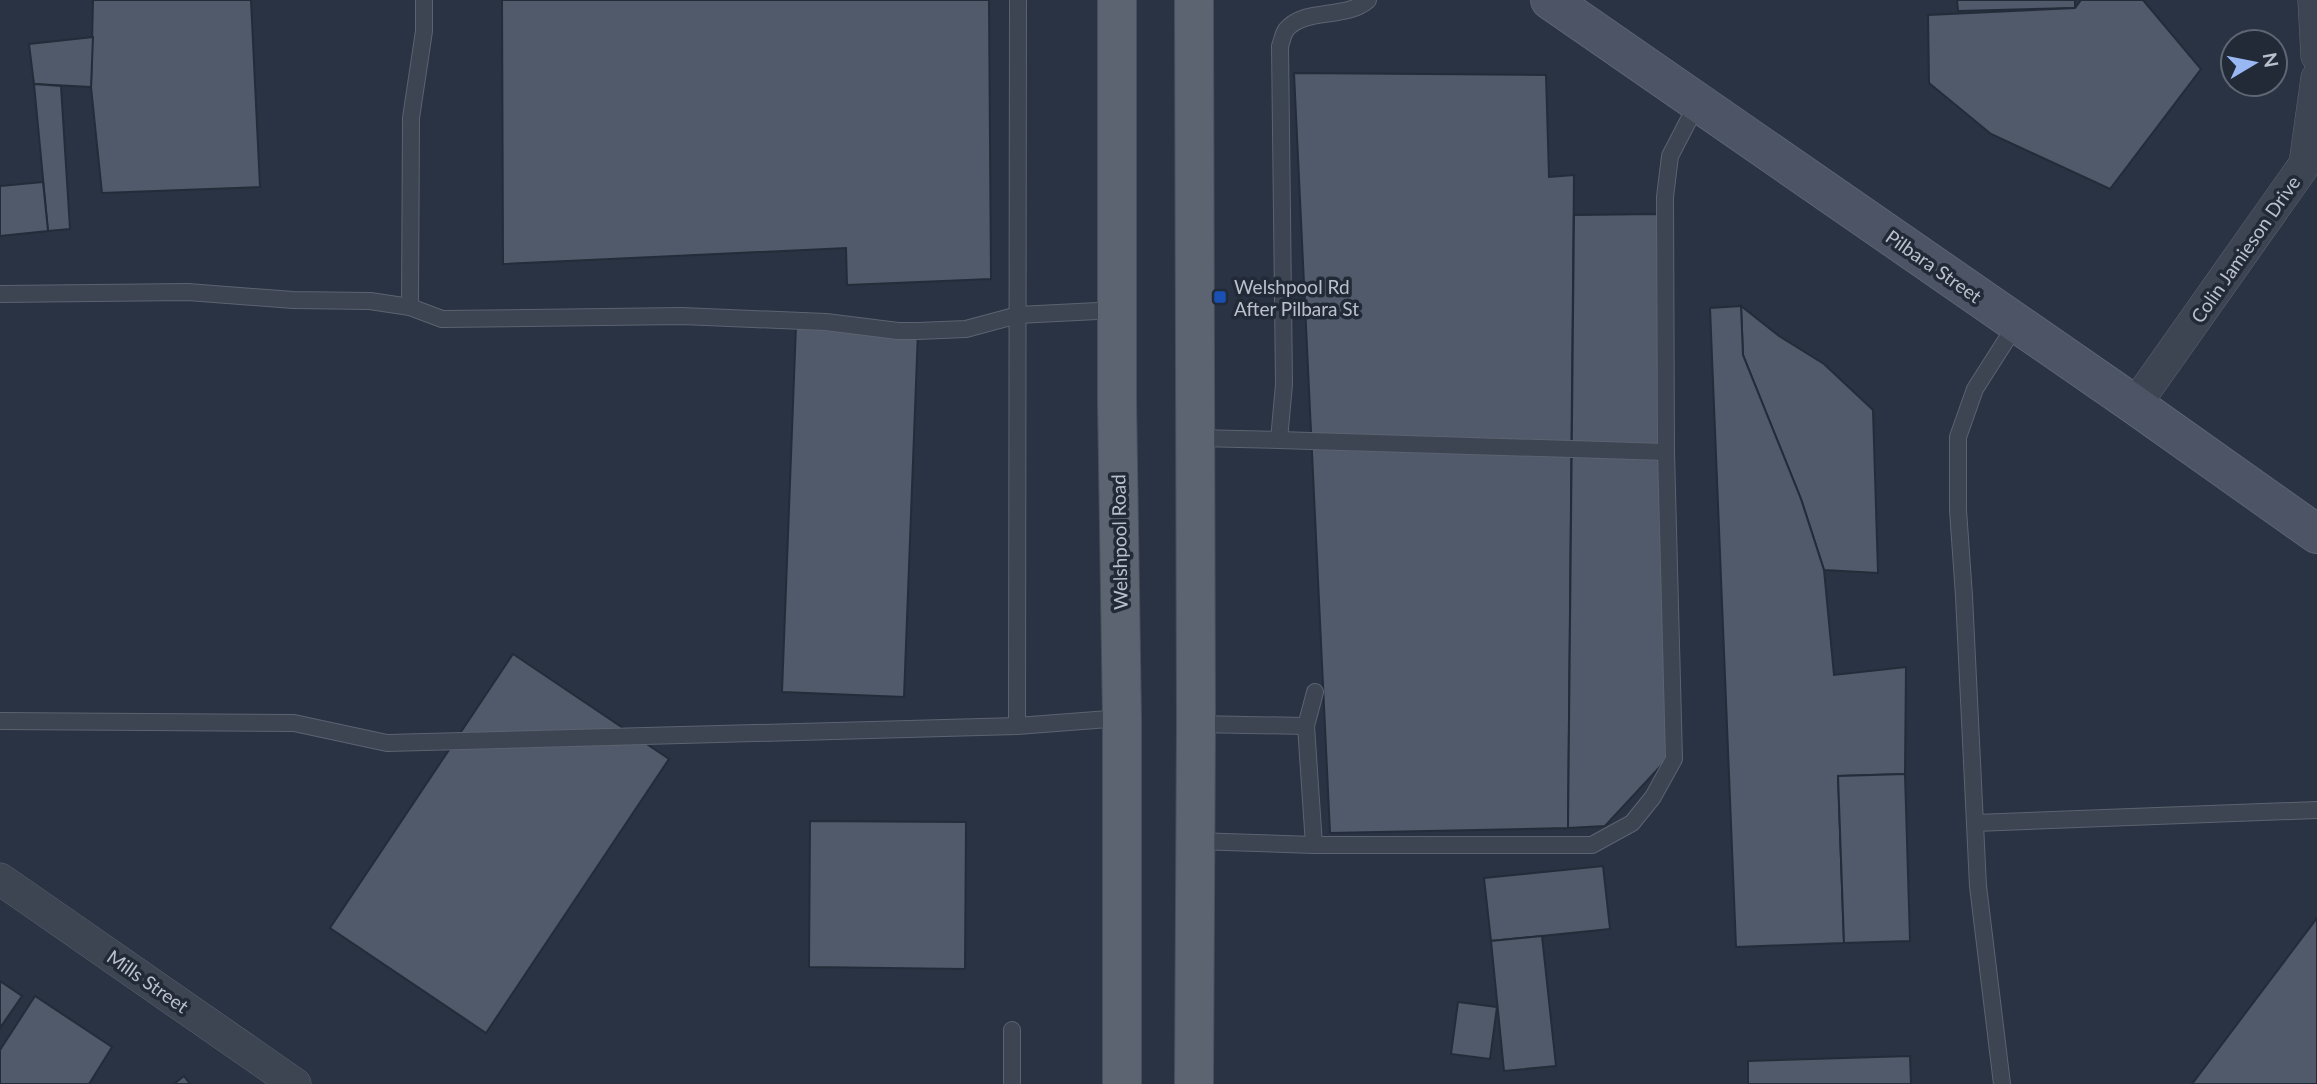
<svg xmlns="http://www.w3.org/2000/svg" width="2317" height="1084" viewBox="0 0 2317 1084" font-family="Lato,sans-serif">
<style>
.building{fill:#505a6b;stroke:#242c3a;stroke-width:2}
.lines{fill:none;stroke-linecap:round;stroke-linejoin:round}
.service-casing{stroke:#5c6370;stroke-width:18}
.minor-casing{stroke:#5c6370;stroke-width:33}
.secondary-casing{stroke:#5c6370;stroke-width:40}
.primary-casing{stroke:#474e5c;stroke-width:40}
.service{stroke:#3d4553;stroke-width:16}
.minor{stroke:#3d4553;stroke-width:32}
.secondary{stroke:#4c5465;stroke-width:38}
.primary{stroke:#5c6472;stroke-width:38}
.transit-dot{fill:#1a4fb4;stroke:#222a38;stroke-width:2.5}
.labels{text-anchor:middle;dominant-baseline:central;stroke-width:7;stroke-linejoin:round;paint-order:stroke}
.street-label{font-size:19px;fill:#bbc1cc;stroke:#222a38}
.poi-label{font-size:19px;fill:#bbc1cc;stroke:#222a38;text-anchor:start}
</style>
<rect width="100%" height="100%" fill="#293343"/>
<g class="building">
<polygon points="93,0 251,0 260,187 102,193 91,87"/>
<polygon points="502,0 989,0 991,279 847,285 846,248 503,264"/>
<polygon points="1957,0 2075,0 2075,8 1958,11"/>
<polygon points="2081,0 2143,0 2201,69 2110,189 1991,134 1929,83 1928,15 2075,8"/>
<polygon points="93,37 91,87 34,84 29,44"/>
<polygon points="1294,73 1546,75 1549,177 1574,175 1568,828 1330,833"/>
<polygon points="34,84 61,86 70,229 48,231"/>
<polygon points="43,182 48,231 0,236 0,186"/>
<polygon points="1658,214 1669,757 1605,826 1568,828 1574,215"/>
<polygon points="1741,306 1779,336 1824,364 1873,410 1878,573 1824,570 1801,499 1743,355"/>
<polygon points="1741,306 1743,355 1801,499 1824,570 1834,675 1906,667 1905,774 1838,776 1844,943 1736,947 1710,308"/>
<polygon points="796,325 918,331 904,697 782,692"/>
<polygon points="513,654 669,759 486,1033 330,928"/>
<polygon points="1905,774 1910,941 1844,943 1838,776"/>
<polygon points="810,821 966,822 965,969 809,967"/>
<polygon points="1603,866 1610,929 1491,941 1484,878"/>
<polygon points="2317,918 2317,1084 2192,1084"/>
<polygon points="1542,936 1556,1066 1504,1071 1491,941"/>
<polygon points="0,981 22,996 0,1028"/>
<polygon points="35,996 112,1047 89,1084 0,1084 0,1050"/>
<polygon points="1458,1002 1497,1007 1490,1059 1451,1054"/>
<polygon points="1910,1056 1911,1084 1748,1084 1748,1061"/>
<polygon points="184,1076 190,1084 174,1084"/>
</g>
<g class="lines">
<defs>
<g id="service">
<polyline points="0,294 188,292 293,300 370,301 410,307 442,319 682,316 826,322 898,331 918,331 966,329 1018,315 1117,310"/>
<polyline points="410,307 411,118 424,31 424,0"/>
<path d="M1196,438L1279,440L1284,384L1280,46C1282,41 1283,34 1286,30C1304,7 1346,20 1368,0"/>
<polyline points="1279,440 1666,452"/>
<polyline points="0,721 294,723 387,743 1017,726 1122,718"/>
<polyline points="1196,724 1306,726"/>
<polyline points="1017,726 1018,0"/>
<polyline points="1975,823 2317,810"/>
<polyline points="1195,841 1314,845 1592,845 1632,823 1653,797 1674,759 1666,452 1665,197 1670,156 1698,102"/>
<polyline points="1314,845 1306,726 1315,692"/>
<polyline points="1012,1030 1012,1084"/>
<polyline points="2002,1084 1978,886 1964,596 1958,510 1958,437 1975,389 2017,323"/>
</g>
<g id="minor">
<polyline points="2314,0 2317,56"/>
<polyline points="2135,405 2305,164 2317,78"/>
<polyline points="0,879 295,1084"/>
</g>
<polyline id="secondary" points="1550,0 2135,405 2317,534"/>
<g id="primary">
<polyline points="1117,0 1117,401 1122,718 1122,1084"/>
<polyline points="1194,1084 1196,724 1194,0"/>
</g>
</defs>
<use href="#service" class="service-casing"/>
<use href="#minor" class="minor-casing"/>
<use href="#secondary" class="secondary-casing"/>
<use href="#primary" class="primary-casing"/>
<use href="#service" class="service"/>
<use href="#minor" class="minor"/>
<use href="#secondary" class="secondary"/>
<use href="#primary" class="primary"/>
</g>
<rect class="transit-dot" x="1213" y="290" width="14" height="14" rx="3.5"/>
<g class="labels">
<g class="street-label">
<text transform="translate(2245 249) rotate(-55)">Colin Jamieson Drive</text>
<text transform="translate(1934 266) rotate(35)">Pilbara Street</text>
<text transform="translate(1119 542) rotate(-91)">Welshpool Road</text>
<text transform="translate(148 981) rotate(35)">Mills Street</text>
</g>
<g class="poi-label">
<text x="1234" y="286">Welshpool Rd<tspan x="1234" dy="22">After Pilbara St</tspan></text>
</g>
</g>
<g transform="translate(2254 63) rotate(80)"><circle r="33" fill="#222a38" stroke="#5f6673" stroke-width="2"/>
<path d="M0-5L12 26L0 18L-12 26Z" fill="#99b8f3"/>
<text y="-10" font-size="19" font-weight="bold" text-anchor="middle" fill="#bbc1cc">N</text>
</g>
</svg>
